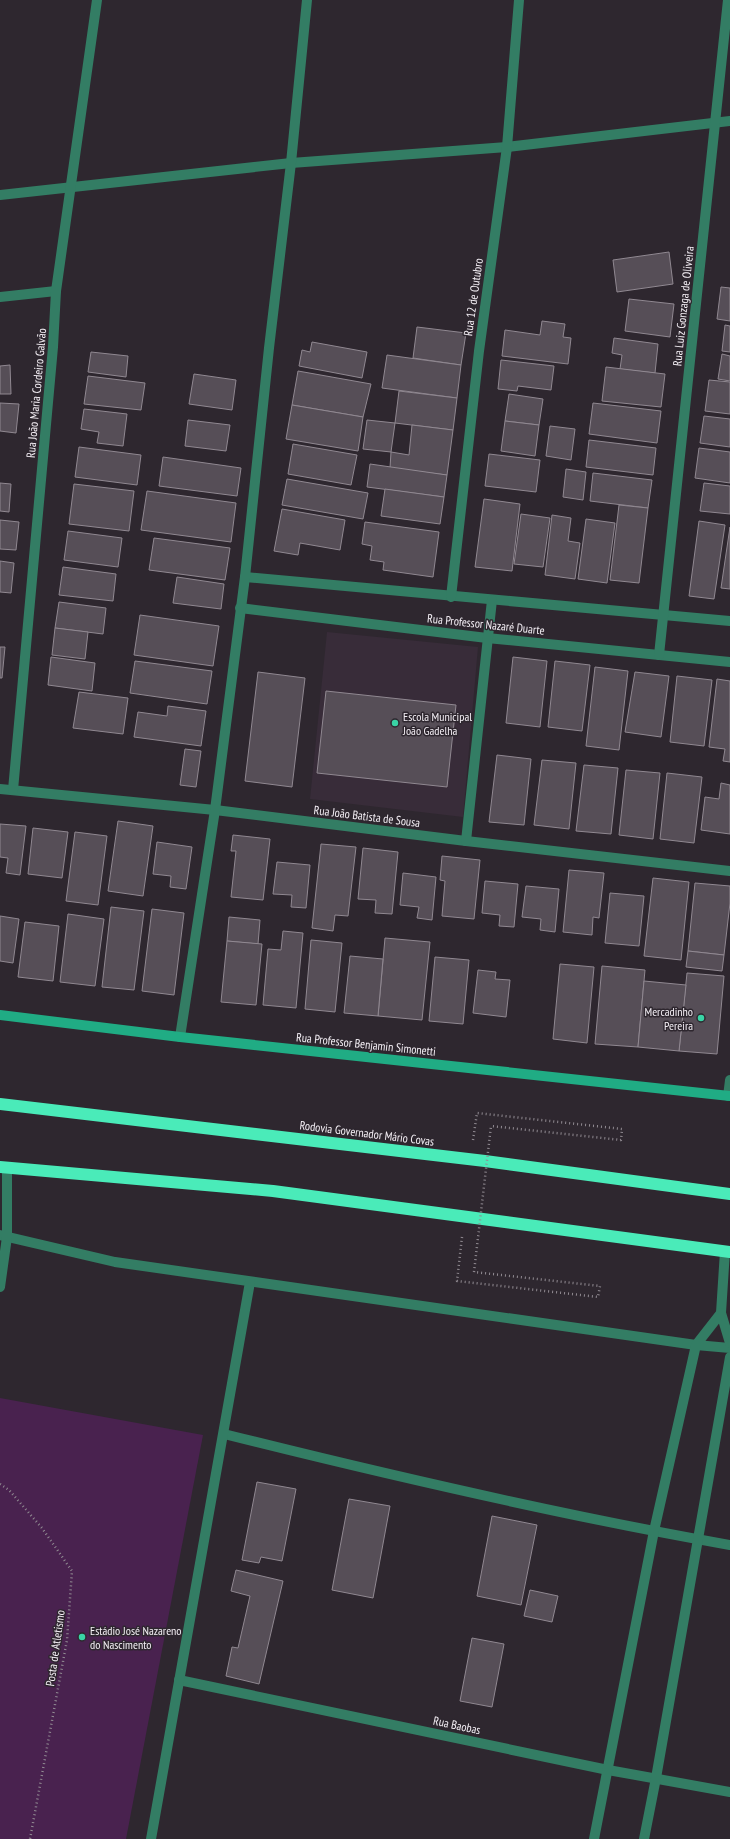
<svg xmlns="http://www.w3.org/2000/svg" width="730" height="1839" viewBox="0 0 730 1839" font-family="'PT Sans Narrow',sans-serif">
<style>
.built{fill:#382c39}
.green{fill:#49224f}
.building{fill:#564e57;stroke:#908891}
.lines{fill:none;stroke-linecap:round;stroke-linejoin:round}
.path{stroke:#918b92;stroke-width:2.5;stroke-dasharray:1 3;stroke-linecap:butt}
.street{stroke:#337d64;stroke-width:10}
.secondary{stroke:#20ac84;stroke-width:10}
.highway{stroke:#4aebb9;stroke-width:12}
.path-bridge{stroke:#918b92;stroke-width:2.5;stroke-dasharray:1 3;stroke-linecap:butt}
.poi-dot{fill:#39d4a5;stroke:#2e272f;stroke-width:1.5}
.labels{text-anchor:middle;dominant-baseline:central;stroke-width:3;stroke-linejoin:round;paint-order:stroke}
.street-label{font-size:12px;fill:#f4eff5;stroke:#2e272f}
.poi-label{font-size:12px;fill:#f4eff5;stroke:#2e272f;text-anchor:start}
</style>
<rect width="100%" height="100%" fill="#2e272f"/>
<polygon class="built" points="327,632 478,647 463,817 310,799"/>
<polygon class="green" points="0,1398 203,1435 126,1839 0,1839"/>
<g class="building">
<polygon points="669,252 673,284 617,292 613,260"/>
<polygon points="721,287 730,288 730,321 717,319"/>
<polygon points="629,299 674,304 670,337 625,331"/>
<polygon points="542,321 565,324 563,337 571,338 568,364 502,356 505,330 540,335"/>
<polygon points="725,325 730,326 730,352 722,351"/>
<polygon points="417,327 466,333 461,365 413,358"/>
<polygon points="614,338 658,344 655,373 620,369 622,355 612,353"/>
<polygon points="312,342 367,352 362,378 299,366 302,350 310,352"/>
<polygon points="91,352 128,356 126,377 88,372"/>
<polygon points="722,354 730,356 730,381 718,379"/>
<polygon points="387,355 461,365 457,398 382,388"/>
<polygon points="501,360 554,366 551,390 518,386 517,391 498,389"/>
<polygon points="10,365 11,394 0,394 0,366"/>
<polygon points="606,367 665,374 661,407 602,401"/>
<polygon points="298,371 371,384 363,417 292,405"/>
<polygon points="194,374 236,380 232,410 189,404"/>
<polygon points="88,376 145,383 141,410 84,404"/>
<polygon points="709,380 730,382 730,414 705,411"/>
<polygon points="399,391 457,398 453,430 395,423"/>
<polygon points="509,394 543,399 539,425 505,421"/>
<polygon points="0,403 19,404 16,433 0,431"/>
<polygon points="593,403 661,411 657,443 589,434"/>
<polygon points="292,405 363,417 358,451 286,439"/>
<polygon points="84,409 127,414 123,446 97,443 99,432 81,429"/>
<polygon points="704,416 730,419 730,447 700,443"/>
<polygon points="188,420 230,425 226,451 185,446"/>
<polygon points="367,420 395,423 391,452 363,449"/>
<polygon points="505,421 539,425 535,456 501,451"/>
<polygon points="412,425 453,430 447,475 390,468 391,452 409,455"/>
<polygon points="550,426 575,429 571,460 546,456"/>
<polygon points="589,440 656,448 653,475 586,467"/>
<polygon points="293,444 357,455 351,485 288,474"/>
<polygon points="79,447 141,455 137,485 75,477"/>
<polygon points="699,448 730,452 730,483 695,478"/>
<polygon points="489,454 540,460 536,492 485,486"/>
<polygon points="163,457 241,468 237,496 159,486"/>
<polygon points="370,464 447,475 444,497 367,487"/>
<polygon points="566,469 586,472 583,500 563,497"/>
<polygon points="593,473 652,480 648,508 590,501"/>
<polygon points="287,479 368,493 363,519 282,505"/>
<polygon points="0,483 11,484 9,512 0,511"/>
<polygon points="704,483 730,486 730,514 700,511"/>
<polygon points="74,484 134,491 129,531 69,524"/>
<polygon points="385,489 444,497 440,524 381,516"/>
<polygon points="147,491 236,503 231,542 141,530"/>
<polygon points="484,499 520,504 512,571 475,567"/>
<polygon points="619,505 648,508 639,583 610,580"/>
<polygon points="282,509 345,520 340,550 300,543 298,555 274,551"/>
<polygon points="521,514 550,518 543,567 514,564"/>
<polygon points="552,515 571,518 568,541 580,543 575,579 545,575"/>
<polygon points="586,519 615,523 607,583 578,579"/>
<polygon points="0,520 19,522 16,550 0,549"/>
<polygon points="699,521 725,525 714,599 689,596"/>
<polygon points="365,522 439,532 433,577 383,570 384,562 370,560 372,546 362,544"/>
<polygon points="730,527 730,589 721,588"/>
<polygon points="68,531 122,538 118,567 64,560"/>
<polygon points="154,538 230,548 225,580 149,570"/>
<polygon points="0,561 14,563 11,593 0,592"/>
<polygon points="63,567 116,574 113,601 59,595"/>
<polygon points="177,577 224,584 221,609 173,603"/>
<polygon points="59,602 106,608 103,634 55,628"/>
<polygon points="140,615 219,626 213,666 134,655"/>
<polygon points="55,628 88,632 85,659 52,655"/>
<polygon points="0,647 5,647 2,678 0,678"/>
<polygon points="51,657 95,663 92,691 48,685"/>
<polygon points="513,657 547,661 540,727 506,723"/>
<polygon points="135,661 212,671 207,704 130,693"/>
<polygon points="555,661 590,665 582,731 548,727"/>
<polygon points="595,667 628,671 619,750 586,746"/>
<polygon points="258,672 305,678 292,787 245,781"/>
<polygon points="635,672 669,676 661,737 625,732"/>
<polygon points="677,676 712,680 704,746 670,742"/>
<polygon points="717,679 730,681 730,762 723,761 725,749 709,747"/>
<polygon points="326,691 456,705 447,787 317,773"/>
<polygon points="79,692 128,698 123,734 73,728"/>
<polygon points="168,706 206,711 201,746 134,737 138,712 167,716"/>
<polygon points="185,749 201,751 196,787 180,785"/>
<polygon points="497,755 531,759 524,825 489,822"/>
<polygon points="542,760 576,763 569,829 534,825"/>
<polygon points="584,765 618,768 611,834 576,831"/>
<polygon points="626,770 660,773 653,839 619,835"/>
<polygon points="667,773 702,777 694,843 660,839"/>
<polygon points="721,783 730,785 730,834 701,830 705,797 719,799"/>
<polygon points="118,821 153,826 143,896 108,891"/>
<polygon points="0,824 26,826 20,875 6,873 8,858 0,857"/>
<polygon points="33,828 68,832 62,878 28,874"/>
<polygon points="75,832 107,836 98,905 66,901"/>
<polygon points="233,835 270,839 263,900 231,897 236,851 231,851"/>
<polygon points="157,842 192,847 186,889 170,887 171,876 153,874"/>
<polygon points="321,844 356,847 348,916 335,915 333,931 312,928"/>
<polygon points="363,848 398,852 392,914 375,913 376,900 358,899"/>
<polygon points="442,856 480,860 474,919 442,916 445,881 440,880"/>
<polygon points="277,862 310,865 306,908 291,907 292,895 273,894"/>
<polygon points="569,870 604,873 599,918 593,917 592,935 563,932"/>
<polygon points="403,873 436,877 432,920 417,918 419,907 400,905"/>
<polygon points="653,878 689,882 681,960 644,956"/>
<polygon points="485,881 518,884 514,927 499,926 500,915 482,913"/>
<polygon points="695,883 730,886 730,903 724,955 688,951"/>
<polygon points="526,886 559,889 555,932 540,930 541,919 522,917"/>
<polygon points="610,893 644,896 639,946 605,943"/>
<polygon points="111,907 144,911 134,990 102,987"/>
<polygon points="152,909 184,913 174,995 142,991"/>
<polygon points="68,914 104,919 95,986 60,982"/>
<polygon points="0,916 19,919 13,963 0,961"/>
<polygon points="229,917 260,920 258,944 227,941"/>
<polygon points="25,922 59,926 53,981 18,977"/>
<polygon points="283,931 303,933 296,1008 263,1005 268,949 281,950"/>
<polygon points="385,938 430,942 422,1020 378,1016"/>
<polygon points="311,940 342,943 335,1012 305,1009"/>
<polygon points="227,941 262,944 256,1005 221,1002"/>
<polygon points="688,951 724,955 722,971 686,967"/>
<polygon points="350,956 383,959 378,1016 344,1013"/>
<polygon points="435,957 469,960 463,1024 429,1021"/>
<polygon points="560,964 594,967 587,1043 553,1039"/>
<polygon points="602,966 645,970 638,1047 595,1044"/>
<polygon points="478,970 496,972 495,979 510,980 506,1017 473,1013"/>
<polygon points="687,973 724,976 717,1054 679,1051"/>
<polygon points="644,981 686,985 679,1051 638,1047"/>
<polygon points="257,1482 296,1489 282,1561 261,1557 259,1563 242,1560"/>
<polygon points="349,1499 390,1506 373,1598 332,1590"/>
<polygon points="492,1516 537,1525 521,1605 477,1596"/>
<polygon points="236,1570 283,1581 259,1684 226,1676 232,1647 238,1648 250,1596 231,1591"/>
<polygon points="530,1590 558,1596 552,1622 524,1616"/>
<polygon points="472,1638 504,1644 492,1707 460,1701"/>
</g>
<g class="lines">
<g class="path">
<polyline points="473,1140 477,1113 622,1129 621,1140 491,1126"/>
<polyline points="462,1237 457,1281 598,1297 600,1286 474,1272"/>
<polyline points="0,1484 9,1490 42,1528 72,1571 67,1640 30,1839"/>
</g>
<g class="street">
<polyline points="0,195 291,163 507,147 730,121"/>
<polyline points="0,297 56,291"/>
<polyline points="245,577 730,621"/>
<polyline points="451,597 479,351 507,147 519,0"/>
<polyline points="240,608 487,638 730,662"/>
<polyline points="659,655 728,0"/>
<polyline points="0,789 215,810 466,841 730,871"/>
<polyline points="13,790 53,347 56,291 97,0"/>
<polyline points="466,841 492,600"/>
<polyline points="180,1037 215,810 245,577 269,348 291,163 307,0"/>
<polyline points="728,1096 730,1080"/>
<polyline points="0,1235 115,1262 696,1345 730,1348"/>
<polyline points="725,1251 721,1313 730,1343"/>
<polyline points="0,1287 7,1237 7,1167"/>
<path d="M224,1434C392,1476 560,1515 730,1545"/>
<polyline points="179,1680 608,1770 730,1792"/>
<polyline points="151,1839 250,1282"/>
<polyline points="594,1839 654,1531 696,1345 721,1313"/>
<polyline points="644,1839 656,1778 730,1357"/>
</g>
<polyline class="secondary" points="0,1015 180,1037 730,1096"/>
<g class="highway">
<polyline points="0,1104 485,1161 730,1194"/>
<polyline points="0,1167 273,1191 730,1252"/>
</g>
<polyline class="path-bridge" points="474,1272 491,1126"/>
</g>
<g class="poi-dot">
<circle cx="395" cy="723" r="4"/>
<circle cx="701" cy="1018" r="4"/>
<circle cx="82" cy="1637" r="4"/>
</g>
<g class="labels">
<g class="street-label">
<text transform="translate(473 297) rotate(-82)">Rua 12 de Outubro</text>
<text transform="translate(683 306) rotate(-84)">Rua Luiz Gonzaga de Oliveira</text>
<text transform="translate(36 393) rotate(-85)">Rua João Maria Cordeiro Galvão</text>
<text transform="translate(486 624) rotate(6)">Rua Professor Nazaré Duarte</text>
<text transform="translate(367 816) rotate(7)">Rua João Batista de Sousa</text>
<text transform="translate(366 1044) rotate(6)">Rua Professor Benjamin Simonetti</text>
<text transform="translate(367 1133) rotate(7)">Rodovia Governador Mário Covas</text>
<text transform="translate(55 1648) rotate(-82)">Posta de Atletismo</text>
<text transform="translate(457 1725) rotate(12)">Rua Baobas</text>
</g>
<g class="poi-label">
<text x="403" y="716">Escola Municipal<tspan x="403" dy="14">João Gadelha</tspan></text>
<text x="693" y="1011" text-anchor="end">Mercadinho<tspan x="693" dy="14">Pereira</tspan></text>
<text x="90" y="1630">Estádio José Nazareno<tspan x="90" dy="14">do Nascimento</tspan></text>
</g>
</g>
</svg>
